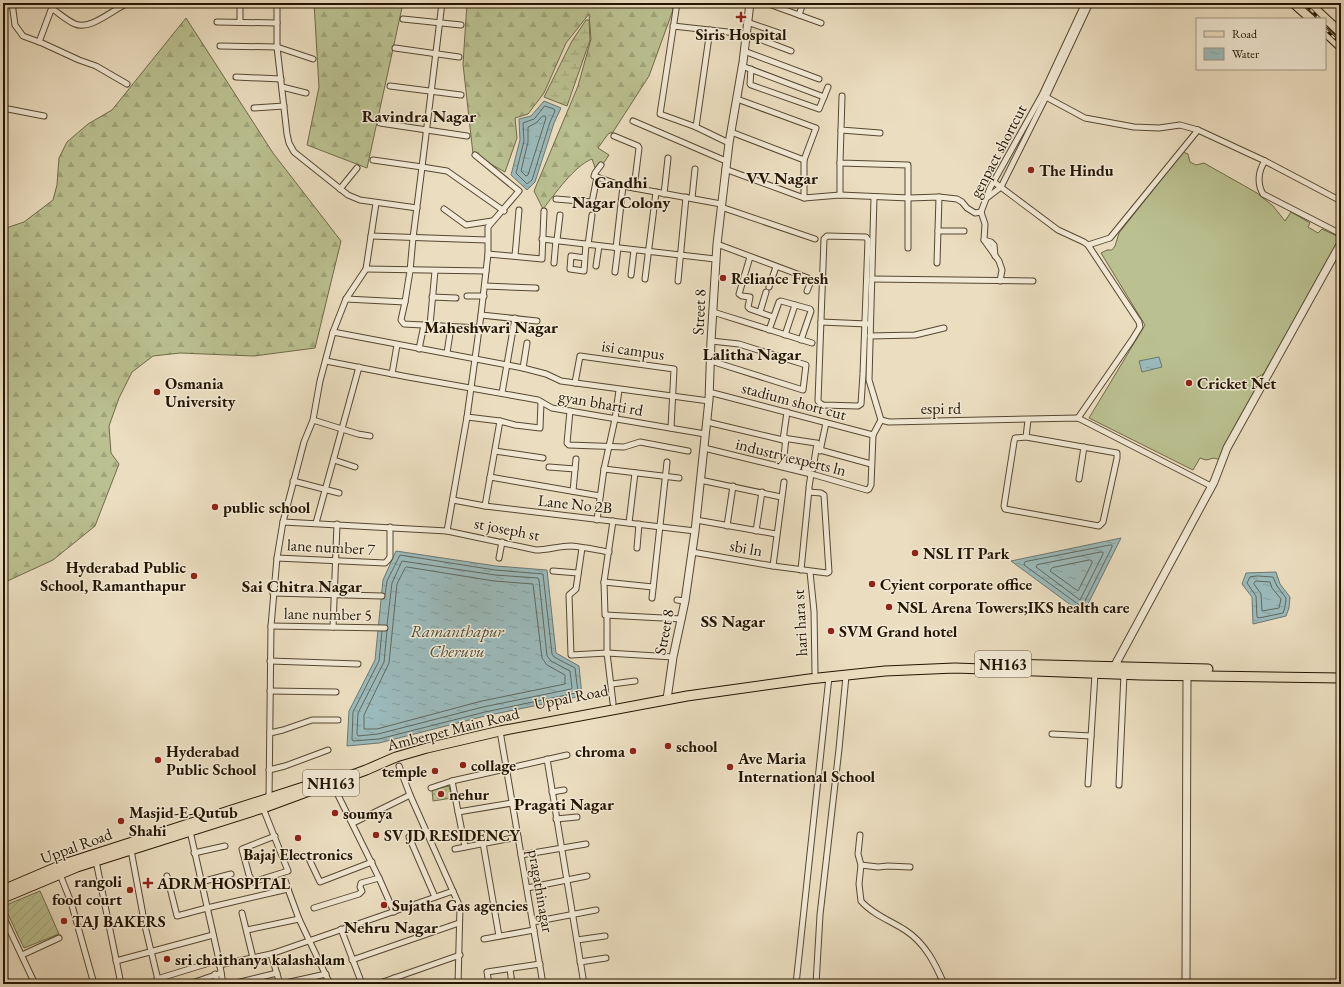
<svg xmlns="http://www.w3.org/2000/svg" width="1344" height="987" viewBox="0 0 1344 987" font-family="'EB Garamond',serif">
<style>
.grass{fill:url(#grass-dots);stroke:#6f6a48}
.forest{fill:url(#forest-firs);stroke:#6f6a48}
.wetland{fill:url(#wetland-marsh);stroke:#6f6a48}
.garden{fill:url(#garden-furrows);stroke:#6f6a48}
.pitch{fill:#bac090;stroke:#6f6a48}
.water{fill:url(#water-ripples);stroke:#6b7871}
.lines{fill:none;stroke-linecap:round;stroke-linejoin:round}
.shore{stroke:#60685e;stroke-width:1}
.minor-casing{stroke:#564731;stroke-width:7}
.tertiary-casing{stroke:#564731;stroke-width:9}
.primary-casing{stroke:#241501;stroke-width:10}
.trunk-casing{stroke:#241501;stroke-width:11}
.minor{stroke:#f2ead6;stroke-width:5}
.tertiary{stroke:#f2ead6;stroke-width:7}
.primary{stroke:#ebdec0;stroke-width:8}
.trunk{stroke:#ebdec0;stroke-width:9}
.rail-casing{stroke:#241501;stroke-width:3}
.rail{stroke:#f2ead6;stroke-width:1.5;stroke-dasharray:4.5;stroke-linecap:butt}
.poi-dot{fill:#8f2418;stroke:#f2ead6;stroke-width:1.5}
.labels{text-anchor:middle;dominant-baseline:central;stroke-width:3;stroke-linejoin:round;paint-order:stroke}
.shield{fill:#f2ead6;stroke:#625541;stroke-width:1}
.shield-label{font-size:15px;font-weight:bold;fill:#241501}
.poi-label{font-size:16px;font-weight:bold;fill:#241501;stroke:#f2ead6;text-anchor:start}
.street-label{font-size:16px;fill:#241501;stroke:#f2ead6}
.neighbourhood-label{font-size:17px;font-weight:bold;fill:#241501;stroke:#f2ead6}
.water-label{font-size:17px;font-style:italic;fill:#4e4f42;stroke:#f2ead6}
</style>
<defs>
<pattern id="grass-dots" width="8" height="8" patternUnits="userSpaceOnUse"><rect width="8" height="8" fill="#bac090"/><path d="M2 2h.1M6 6h.1" fill="none" stroke="#a0a47a" stroke-width="1.8" stroke-linecap="round"/></pattern>
<pattern id="forest-firs" width="22" height="20" patternUnits="userSpaceOnUse"><rect width="22" height="20" fill="#bac090"/><path d="M5 1l3.5 6h-7zM16 11l3.5 6h-7z" fill="#a0a47a"/></pattern>
<pattern id="wetland-marsh" width="20" height="14" patternUnits="userSpaceOnUse"><rect width="20" height="14" fill="#bac090"/><path d="M1 5h8M5 5V1M11 12h8M15 12V8" fill="none" stroke="#a0a47a"/></pattern>
<pattern id="garden-furrows" width="10" height="10" patternUnits="userSpaceOnUse"><rect width="10" height="10" fill="#bac090"/><path d="M-1 1l2-2M0 10L10 0M9 11l2-2" fill="none" stroke="#a0a47a"/></pattern>
<pattern id="water-ripples" width="26" height="14" patternUnits="userSpaceOnUse"><rect width="26" height="14" fill="#9bbabb"/><path d="M2 4q2-2 4 0t4 0M15 11q2-2 4 0t4 0" fill="none" stroke="#859f9f"/></pattern>
</defs>
<rect width="100%" height="100%" fill="#ebdec0"/>
<filter id="stains"><feTurbulence type="fractalNoise" baseFrequency=".005" numOctaves="4"/><feColorMatrix values="0 0 0 0 .2 0 0 0 0 .09 0 0 0 0 .02 0 0 0 .5 -.17"/></filter>
<radialGradient id="worn" r=".72"><stop offset=".6" stop-color="#630" stop-opacity="0"/><stop offset="1" stop-color="#630" stop-opacity=".3"/></radialGradient>
<polygon class="grass" points="449,786 452,798 433,801 432,790"/>
<g class="forest">
<polygon points="314,3 403,3 367,168 307,145 319,87"/>
<path d="M467,3H673V10L649,76L613,132L608,134L598,148L609,155L597,173L592,159C574,166 555,194 543,209L534,191L578,86L591,39L589,14L566,43L544,93L528,114L515,118L517,138L505,172L473,154L463,64Z"/>
<polygon points="186,18 273,153 341,241 315,348 254,356 180,353 153,356 132,372 119,398 109,426 111,453 119,464 95,526 53,560 3,583 3,229 24,222 53,200 57,185 59,158 67,142 88,124 112,110"/>
</g>
<polygon class="wetland" points="586,20 589,20 590,40 567,106 544,97 572,41"/>
<polygon class="garden" points="40,891 59,934 24,948 4,906"/>
<polygon class="pitch" points="1183,152 1188,154 1190,162 1196,165 1204,163 1257,193 1273,206 1285,221 1291,212 1310,223 1308,227 1318,233 1322,229 1341,238 1265,373 1256,378 1257,391 1221,460 1214,458 1206,460 1200,458 1193,470 1089,418 1145,325 1101,253 1107,250 1112,250 1115,246 1119,233"/>
<g class="water">
<polygon points="544,101 561,108 554,123 535,182 527,190 511,175 520,140 519,119 531,116"/>
<polygon points="1159,357 1162,367 1142,372 1139,361"/>
<polygon points="1121,538 1083,614 1011,561"/>
<polygon points="396,551 496,566 547,570 556,653 579,666 582,696 485,716 379,743 347,746 349,711 375,660 383,580"/>
<polygon points="1276,572 1280,584 1290,597 1289,608 1286,616 1253,624 1252,597 1242,584 1246,573"/>
</g>
<g class="lines">
<g class="shore">
<polygon points="545,106 554,109 555,111 550,122 532,180 527,184 516,173 524,141 523,123 534,119"/>
<polygon points="543,116 545,116 546,118 528,175 526,176 521,171 528,142 528,127 536,123"/>
<polygon points="1110,545 1112,545 1112,547 1082,607 1024,565 1025,562"/>
<polygon points="1101,552 1103,552 1103,554 1080,600 1036,567 1037,565"/>
<polygon points="1090,560 1092,561 1092,563 1078,591 1050,571 1052,568"/>
<polygon points="407,567 494,581 533,584 542,658 547,665 565,675 565,684 482,701 377,729 364,729 364,715 389,663 397,584 405,568"/>
<polygon points="1258,576 1273,577 1277,586 1286,598 1285,607 1283,613 1259,618 1257,617 1256,596 1247,583 1250,577"/>
<polygon points="1256,581 1270,582 1272,588 1281,599 1279,608 1262,611 1261,594 1254,584"/>
<polyline points="382,631 379,661 353,712 352,739 353,741 379,739 485,712 576,693 578,692 575,668 554,657 552,654 543,574 495,570 400,555 387,581 385,595"/>
<polyline points="387,631 384,662 358,713 357,734 358,736 378,734 483,707 571,689 572,688 570,671 551,661 547,656 539,580 538,578 495,575 402,561 392,583 387,625"/>
</g>
<defs>
<g id="minor">
<polyline points="12,3 15,25 23,36 42,43 79,60 96,66 127,84"/>
<polyline points="277,3 277,47 287,134 289,143 294,152 348,195 360,200 417,208"/>
<polyline points="677,3 660,114 696,127 729,143"/>
<polyline points="766,3 821,23"/>
<polyline points="799,15 803,3"/>
<polyline points="403,19 461,25"/>
<polyline points="217,22 277,23"/>
<polyline points="240,22 240,3"/>
<polyline points="747,22 782,34"/>
<polyline points="673,26 746,34 791,51"/>
<path d="M39,42L51,10H54C61,15 68,21 75,24C91,31 114,8 129,3"/>
<polyline points="220,46 277,47 313,59"/>
<polyline points="395,48 459,57"/>
<polyline points="744,51 819,79"/>
<polyline points="742,66 824,97"/>
<polyline points="751,69 750,84 751,85 819,109 828,87"/>
<polyline points="236,77 281,79"/>
<polyline points="390,86 461,95"/>
<polyline points="282,87 306,93"/>
<polyline points="842,96 841,130 880,133"/>
<polyline points="1046,97 1085,118 1134,127 1159,128 1180,125 1198,130 1265,161 1341,201"/>
<polyline points="3,108 44,116"/>
<polyline points="254,108 284,106"/>
<polyline points="633,121 726,161"/>
<polyline points="380,123 467,136"/>
<polyline points="696,127 710,30"/>
<polyline points="841,130 840,163 908,165 908,248"/>
<polyline points="731,132 804,160 816,128 737,99"/>
<polyline points="614,136 638,146 639,148 634,188"/>
<polyline points="373,160 422,167 447,171 504,211"/>
<polyline points="804,160 804,198"/>
<path d="M1265,161C1258,171 1257,184 1263,194L1341,234"/>
<polyline points="601,165 595,173 594,176 623,186 721,204"/>
<polyline points="725,169 804,198 840,195 909,198 939,197 957,199 962,202 967,208 975,213 981,212"/>
<polyline points="994,182 1058,230 1084,242 1088,245 1139,322 1140,327 1132,340 1078,418"/>
<polyline points="340,189 357,168"/>
<polyline points="664,194 668,158"/>
<polyline points="840,195 840,163"/>
<polyline points="874,197 869,380 881,420 889,422 1078,418 1211,486"/>
<polyline points="988,197 1001,187 1046,97 1090,3"/>
<polyline points="692,198 695,169"/>
<polyline points="556,199 592,202 597,177"/>
<polyline points="721,207 815,239"/>
<polyline points="444,209 466,225 492,221"/>
<polyline points="981,212 990,188 1042,95 1085,3"/>
<polyline points="981,212 985,224 984,240 999,261 1002,270 1000,281"/>
<polyline points="938,231 964,231"/>
<polyline points="371,236 487,240"/>
<polygon points="827,236 866,237 868,240 863,374 861,404 858,406 823,405 821,404 818,401 824,239"/>
<polyline points="542,239 715,259"/>
<polyline points="557,240 560,215"/>
<polyline points="984,240 991,242 994,245 995,256"/>
<polyline points="717,244 808,278 811,281 807,291"/>
<polyline points="588,245 592,215"/>
<polyline points="1088,245 1110,238 1198,130"/>
<polyline points="616,248 623,186"/>
<polyline points="488,254 542,259 544,211"/>
<polyline points="515,256 519,210"/>
<polyline points="750,257 739,294 742,296 750,297 748,307 750,309 773,317"/>
<polyline points="585,258 571,256 570,269 584,271 586,244"/>
<polyline points="554,263 556,240"/>
<polyline points="937,263 939,197"/>
<polyline points="596,266 599,246"/>
<polyline points="366,269 486,271"/>
<polyline points="615,272 618,248"/>
<polyline points="631,275 634,250"/>
<polyline points="645,279 656,192"/>
<polyline points="872,279 1033,281"/>
<polyline points="678,281 686,197"/>
<polyline points="485,286 536,288"/>
<polyline points="769,287 776,267"/>
<polyline points="467,296 484,296"/>
<polyline points="432,297 456,298"/>
<polyline points="346,299 405,302 410,271 413,238 422,167 442,3"/>
<polyline points="405,302 401,320 404,324 479,328"/>
<polyline points="713,312 812,343"/>
<polyline points="760,312 766,292"/>
<polyline points="481,315 537,321"/>
<polyline points="821,322 867,324"/>
<polyline points="430,325 435,271"/>
<polyline points="769,330 779,302 781,301 810,309 811,311 801,340"/>
<polyline points="333,332 523,368 546,374 561,381 709,401"/>
<polyline points="785,335 795,305"/>
<polyline points="870,336 915,335 944,328"/>
<polyline points="419,349 424,325"/>
<polyline points="447,353 451,327"/>
<polyline points="326,361 408,377 527,398 538,400 552,408 705,434"/>
<polyline points="711,361 803,390 806,365 739,344 711,341"/>
<polyline points="523,368 527,343"/>
<polyline points="392,374 397,345"/>
<polyline points="575,383 580,356 674,369 671,428"/>
<polyline points="709,392 873,435"/>
<polyline points="502,393 515,318"/>
<polyline points="570,411 567,443 569,445 624,447 640,442 688,451"/>
<polyline points="467,417 500,421 515,425 540,428 541,402"/>
<polyline points="313,420 358,434 370,436"/>
<polyline points="707,422 783,440"/>
<polyline points="1026,437 1117,453 1117,458 1103,522 1099,526 1005,509 1004,506 1014,442 1015,438 1026,437 1028,420"/>
<polyline points="783,438 816,443 817,443 813,469 783,465 786,438"/>
<polyline points="783,440 787,412"/>
<polyline points="704,448 815,475 867,490 869,489 871,485 873,435 881,420"/>
<polyline points="820,450 871,464"/>
<polyline points="495,451 543,458"/>
<polyline points="820,451 826,423"/>
<polyline points="334,460 355,467"/>
<polyline points="549,467 575,469"/>
<polyline points="604,469 679,478"/>
<polyline points="490,477 600,496"/>
<polyline points="1079,479 1084,447"/>
<polyline points="700,480 781,497"/>
<polyline points="293,481 339,493"/>
<polyline points="809,487 811,474"/>
<polyline points="573,491 576,459"/>
<polyline points="453,500 485,506 695,531"/>
<polyline points="485,506 500,421"/>
<polyline points="597,520 604,469 615,419 619,390"/>
<polyline points="696,520 776,534"/>
<polyline points="613,521 604,582 605,615 682,619"/>
<path d="M283,522L447,531L536,550C548,550 559,546 571,546C584,547 597,550 609,552"/>
<polyline points="316,523 359,367"/>
<polyline points="629,523 635,473"/>
<polyline points="727,526 733,486"/>
<polyline points="447,531 467,417 481,315 488,254 488,227 519,191 475,155"/>
<polyline points="756,531 762,492"/>
<polyline points="582,548 576,589 569,595 571,655 607,653 673,657"/>
<polyline points="637,548 639,524"/>
<polyline points="692,552 773,566 784,482"/>
<polyline points="277,558 385,563 388,560 390,557 390,527"/>
<polyline points="499,558 502,542"/>
<polyline points="773,566 827,573 829,572 824,495 821,493 809,492"/>
<polyline points="801,570 809,489"/>
<polyline points="553,571 578,573"/>
<polyline points="810,572 814,611 815,673"/>
<polyline points="604,582 653,587"/>
<polyline points="273,593 382,596"/>
<polyline points="652,598 667,462"/>
<polyline points="677,600 685,601"/>
<polyline points="607,615 607,653 613,703"/>
<polyline points="271,626 385,628"/>
<polyline points="333,627 337,524"/>
<polyline points="270,661 358,664"/>
<polyline points="612,684 635,681"/>
<polyline points="270,691 336,692"/>
<polyline points="500,731 543,984"/>
<polyline points="270,733 283,730 312,720 338,720"/>
<polyline points="1052,734 1091,736"/>
<polyline points="547,759 584,984"/>
<polyline points="399,766 410,795 460,907 458,984"/>
<polyline points="269,770 285,766 328,750"/>
<polyline points="452,781 465,847"/>
<polyline points="332,783 379,878 394,912"/>
<polyline points="1088,784 1095,674"/>
<polyline points="1119,785 1124,674"/>
<polyline points="431,788 452,781 567,755"/>
<polyline points="552,792 564,790"/>
<polyline points="269,799 271,626 277,558 283,522 304,442 313,420 320,381 333,332 346,299 366,269 376,203"/>
<polyline points="263,808 288,871 253,882 249,875 242,849 275,836"/>
<polyline points="458,812 512,803"/>
<polyline points="556,819 577,817"/>
<polyline points="353,823 410,795"/>
<polyline points="190,831 219,960 223,984"/>
<path d="M860,835L858,854L861,865L859,884L861,901C872,914 891,921 905,930C925,943 935,963 944,984"/>
<polyline points="409,837 435,897"/>
<polyline points="483,843 499,936"/>
<polyline points="455,849 518,837"/>
<polyline points="131,850 145,926 159,984"/>
<polyline points="194,853 225,846"/>
<polyline points="521,855 586,844"/>
<polyline points="96,861 121,984"/>
<polyline points="310,861 320,882 372,862"/>
<polyline points="861,865 878,867 888,866 910,867"/>
<polyline points="59,872 71,902 94,984"/>
<polyline points="167,876 177,916 207,908 288,889 299,919 330,984"/>
<polyline points="285,880 288,889"/>
<polyline points="201,882 231,874"/>
<polyline points="527,888 587,876"/>
<polyline points="314,908 359,894 362,891 360,887 361,883 379,878"/>
<polyline points="242,913 253,958"/>
<polyline points="3,916 35,984"/>
<polyline points="533,922 596,910"/>
<polyline points="341,929 362,984"/>
<polyline points="247,930 299,919"/>
<polyline points="484,939 534,930"/>
<polyline points="577,940 605,936"/>
<polyline points="271,954 280,984"/>
<polyline points="22,955 59,938"/>
<polyline points="352,960 459,923"/>
<polyline points="116,961 213,935"/>
<polyline points="580,962 606,958"/>
<polyline points="219,965 271,954 453,891"/>
<polyline points="510,969 512,984"/>
<polyline points="215,974 218,984"/>
<polyline points="3,975 6,981 3,983"/>
<polyline points="394,978 394,984"/>
<polyline points="157,979 219,960"/>
<polyline points="189,984 221,973"/>
<polyline points="232,984 277,973"/>
<polyline points="281,984 326,974"/>
<polyline points="377,984 460,955"/>
<polyline points="489,984 487,972 540,964"/>
<polyline points="796,984 829,677"/>
<polyline points="816,984 820,915 839,749 846,676"/>
</g>
<g id="tertiary">
<polyline points="1114,667 1214,482 1227,448 1341,243"/>
<polyline points="667,699 673,657 685,601 695,531 709,400 711,341 717,244 729,143 743,62 750,3"/>
<polyline points="1186,984 1187,672"/>
</g>
<g id="primary">
<polyline points="1293,3 1311,19"/>
<polyline points="1309,3 1341,33"/>
<polyline points="1325,32 1341,47"/>
</g>
<g id="trunk">
<polyline points="1003,664 1208,669"/>
<polyline points="3,890 64,864 316,783"/>
<polyline points="3,898 77,867 263,808 366,770 396,757 427,748 500,731 687,696 809,679 885,671 955,668 1141,675 1341,678"/>
</g>
</defs>
<use href="#minor" class="minor-casing"/>
<use href="#tertiary" class="tertiary-casing"/>
<use href="#primary" class="primary-casing"/>
<use href="#trunk" class="trunk-casing"/>
<use href="#minor" class="minor"/>
<use href="#tertiary" class="tertiary"/>
<use href="#primary" class="primary"/>
<use href="#trunk" class="trunk"/>
<defs>
<g id="rail">
<polyline points="1304,3 1320,19"/>
<polyline points="1325,29 1341,44"/>
</g>
</defs>
<use href="#rail" class="rail-casing"/>
<use href="#rail" class="rail"/>
</g>
<g class="poi-dot">
<path d="M739 11h4v4h4v4h-4v4h-4v-4h-4v-4h4z"/>
<circle cx="1031" cy="170" r="4"/>
<circle cx="723" cy="278" r="4"/>
<circle cx="1189" cy="383" r="4"/>
<circle cx="157" cy="392" r="4"/>
<circle cx="215" cy="507" r="4"/>
<circle cx="915" cy="553" r="4"/>
<circle cx="194" cy="576" r="4"/>
<circle cx="872" cy="584" r="4"/>
<circle cx="889" cy="607" r="4"/>
<circle cx="831" cy="631" r="4"/>
<circle cx="668" cy="746" r="4"/>
<circle cx="633" cy="751" r="4"/>
<circle cx="158" cy="760" r="4"/>
<circle cx="463" cy="765" r="4"/>
<circle cx="730" cy="767" r="4"/>
<circle cx="435" cy="771" r="4"/>
<circle cx="441" cy="794" r="4"/>
<circle cx="335" cy="813" r="4"/>
<circle cx="121" cy="821" r="4"/>
<circle cx="376" cy="835" r="4"/>
<circle cx="298" cy="838" r="4"/>
<path d="M146 877h4v4h4v4h-4v4h-4v-4h-4v-4h4z"/>
<circle cx="130" cy="890" r="4"/>
<circle cx="384" cy="905" r="4"/>
<circle cx="64" cy="921" r="4"/>
<circle cx="167" cy="959" r="4"/>
</g>
<g class="labels">
<g class="shield">
<rect x="975" y="651" width="56" height="26" rx="3"/>
<rect x="303" y="770" width="56" height="26" rx="3"/>
</g>
<g class="shield-label">
<text x="1003" y="664">NH163</text>
<text x="331" y="783">NH163</text>
</g>
<g class="poi-label">
<text x="741" y="34" text-anchor="middle">Siris Hospital</text>
<text x="1039" y="170">The Hindu</text>
<text x="731" y="278">Reliance Fresh</text>
<text x="165" y="383">Osmania<tspan x="165" dy="18">University</tspan></text>
<text x="1197" y="383">Cricket Net</text>
<text x="223" y="507">public school</text>
<text x="923" y="553">NSL IT Park</text>
<text x="186" y="567" text-anchor="end">Hyderabad Public<tspan x="186" dy="18">School, Ramanthapur</tspan></text>
<text x="880" y="584">Cyient corporate office</text>
<text x="897" y="607">NSL Arena Towers;IKS health care</text>
<text x="839" y="631">SVM Grand hotel</text>
<text x="676" y="746">school</text>
<text x="166" y="751">Hyderabad<tspan x="166" dy="18">Public School</tspan></text>
<text x="625" y="751" text-anchor="end">chroma</text>
<text x="738" y="758">Ave Maria<tspan x="738" dy="18">International School</tspan></text>
<text x="471" y="765">collage</text>
<text x="427" y="771" text-anchor="end">temple</text>
<text x="449" y="794">nehur</text>
<text x="129" y="812">Masjid-E-Qutub<tspan x="129" dy="18">Shahi</tspan></text>
<text x="343" y="813">soumya</text>
<text x="384" y="835">SV JD RESIDENCY</text>
<text x="298" y="854" text-anchor="middle">Bajaj Electronics</text>
<text x="122" y="881" text-anchor="end">rangoli<tspan x="122" dy="18">food court</tspan></text>
<text x="157" y="883">ADRM HOSPITAL</text>
<text x="392" y="905">Sujatha Gas agencies</text>
<text x="72" y="921">TAJ BAKERS</text>
<text x="175" y="959">sri chaithanya kalashalam</text>
</g>
<g class="street-label">
<text transform="translate(998 151) rotate(-62)">genpact shortcut</text>
<text transform="translate(699 312) rotate(-87)">Street 8</text>
<text transform="translate(633 350) rotate(8)">isi campus</text>
<text transform="translate(794 401) rotate(15)">stadium short cut</text>
<text transform="translate(601 403) rotate(10)">gyan bharti rd</text>
<text x="941" y="408">espi rd</text>
<text transform="translate(791 457) rotate(14)">industry experts ln</text>
<text transform="translate(575 504) rotate(6)">Lane No 2B</text>
<text transform="translate(507 529) rotate(11)">st joseph st</text>
<text transform="translate(331 547) rotate(3)">lane number 7</text>
<text transform="translate(746 548) rotate(10)">sbi ln</text>
<text transform="translate(328 614) rotate(1)">lane number 5</text>
<text transform="translate(800 623) rotate(-93)">hari hara st</text>
<text transform="translate(664 632) rotate(-79)">Street 8</text>
<text transform="translate(571 697) rotate(-11)">Uppal Road</text>
<text transform="translate(453 729) rotate(-14)">Amberpet Main Road</text>
<text transform="translate(76 846) rotate(-20)">Uppal Road</text>
<text transform="translate(541 891) rotate(80)">pragathinagar</text>
</g>
<g class="neighbourhood-label">
<text x="419" y="116">Ravindra Nagar</text>
<text x="782" y="178">VV Nagar</text>
<text x="621" y="182">Gandhi<tspan x="621" dy="20">Nagar Colony</tspan></text>
<text x="491" y="327">Maheshwari Nagar</text>
<text x="752" y="354">Lalitha Nagar</text>
<text x="302" y="586">Sai Chitra Nagar</text>
<text x="733" y="621">SS Nagar</text>
<text x="564" y="804">Pragati Nagar</text>
<text x="391" y="927">Nehru Nagar</text>
</g>
<g class="water-label">
<text x="457" y="631">Ramanthapur<tspan x="457" dy="20">Cheruvu</tspan></text>
</g>
</g>
<rect width="1344" height="987" fill="none" stroke="#ebdec0" stroke-width="16"/>
<rect x="4" y="4" width="1336" height="979" fill="none" stroke="#241501" stroke-width="2"/>
<rect x="8" y="8" width="1328" height="971" fill="none" stroke="#241501"/>
<rect x="1196" y="18" width="130" height="52" fill="#f2ead6" stroke="#a09581"/>
<rect x="1204" y="31" width="20" height="6" fill="#ebdec0" stroke="#a09581"/>
<text x="1232" y="38" font-size="12" fill="#241501">Road</text>
<rect x="1204" y="48" width="20" height="12" fill="url(#water-ripples)" stroke="#a09581"/>
<text x="1232" y="58" font-size="12" fill="#241501">Water</text>
<rect width="100%" height="100%" filter="url(#stains)"/>
<rect width="100%" height="100%" fill="url(#worn)"/>
</svg>
